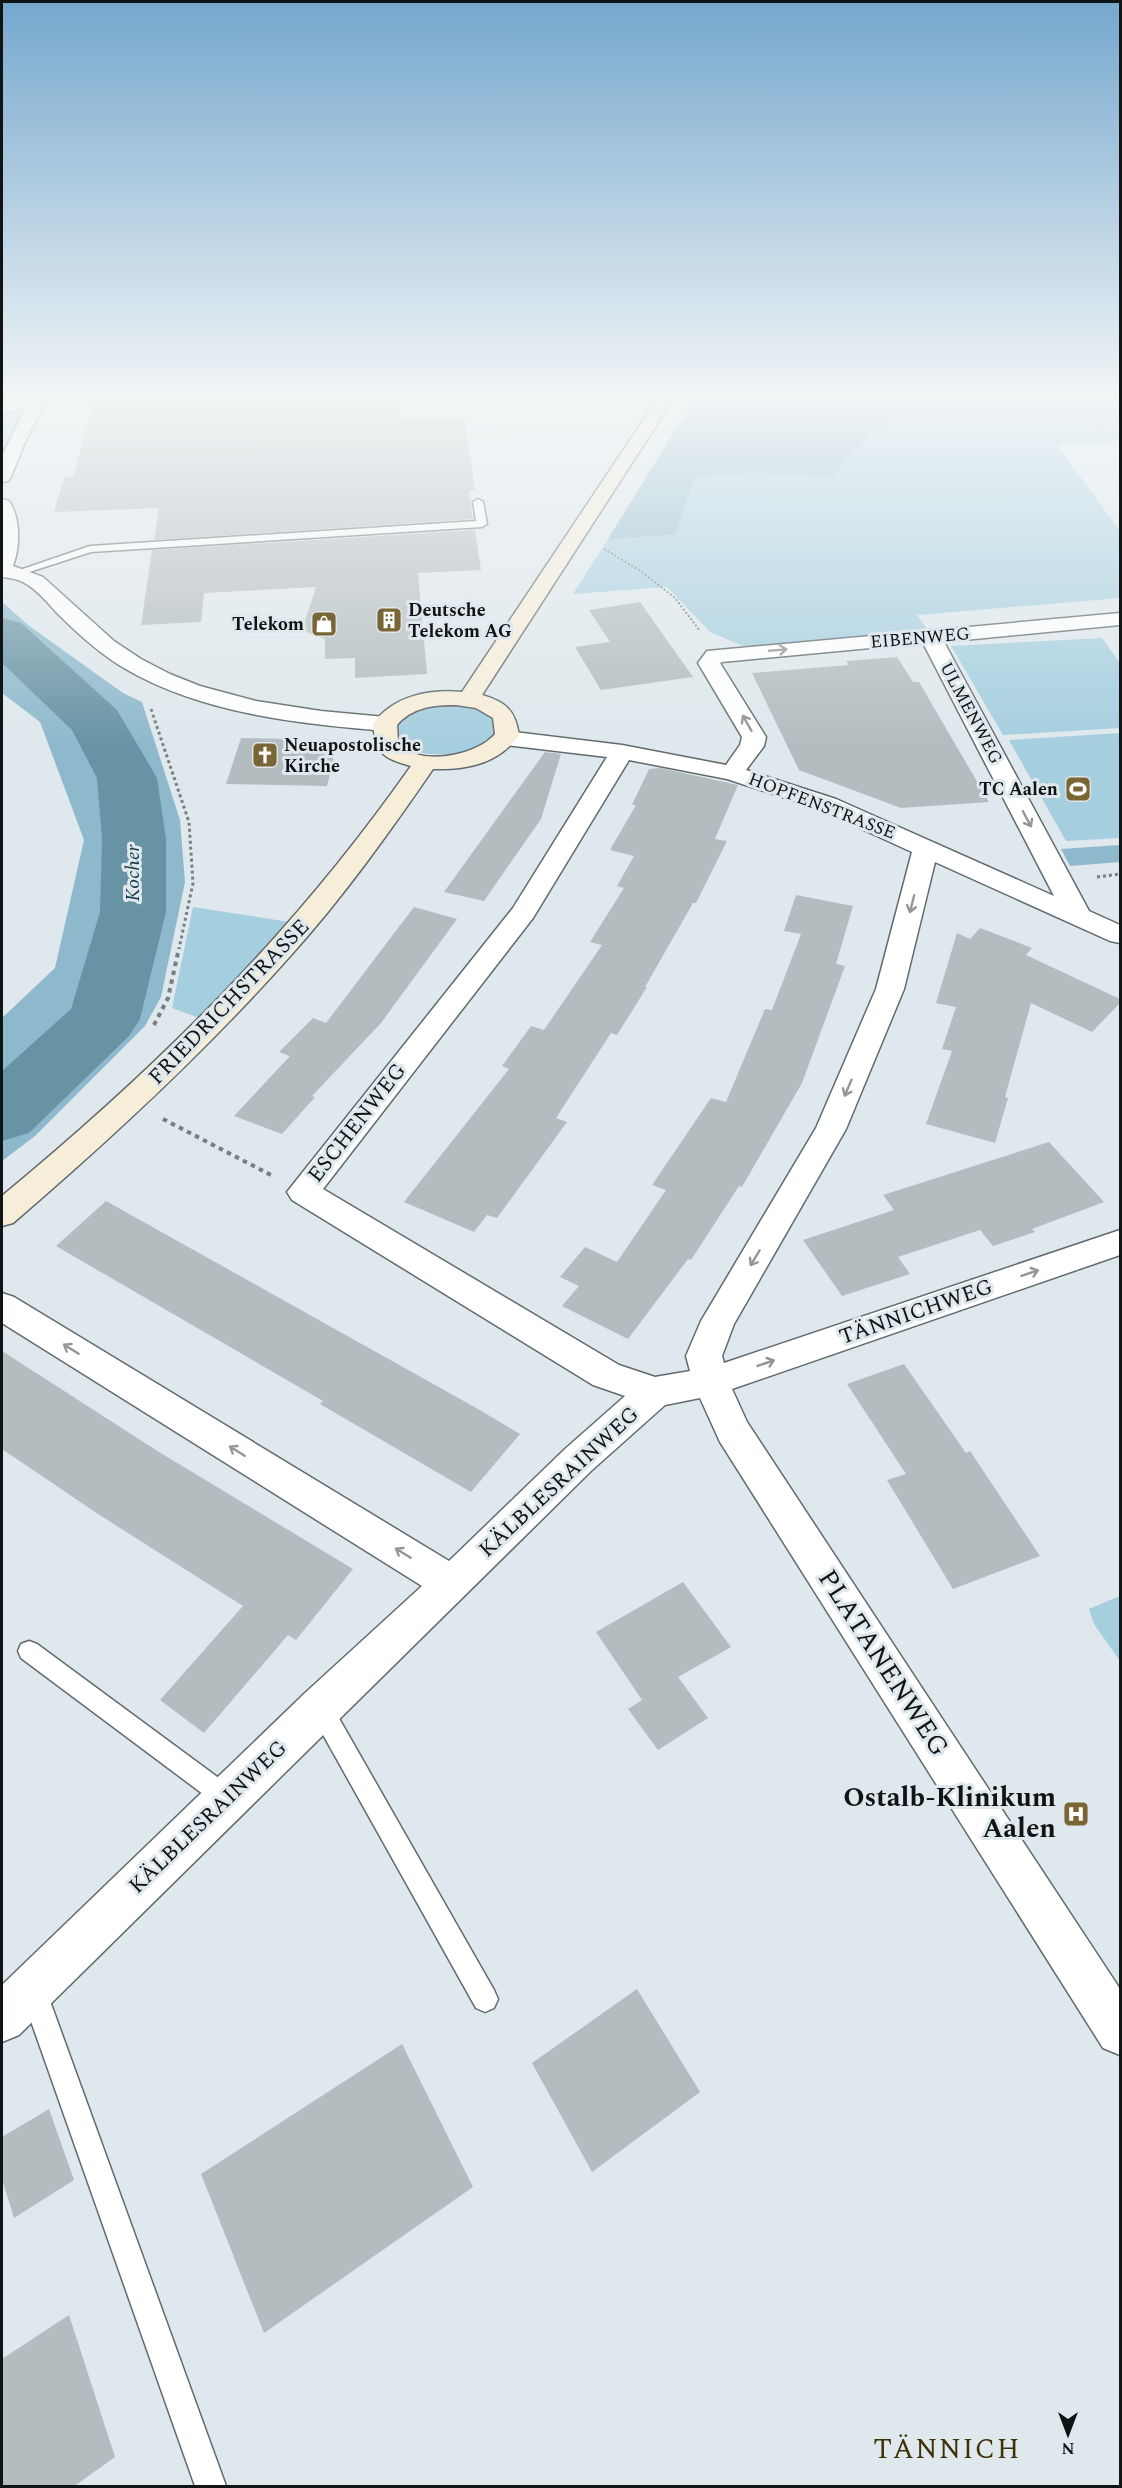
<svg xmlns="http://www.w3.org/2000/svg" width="1122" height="2488" viewBox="0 0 1122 2488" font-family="Spectral,serif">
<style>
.green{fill:#a5cedf}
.forest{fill:#8eb9cc}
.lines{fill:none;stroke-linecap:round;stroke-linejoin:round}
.river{fill:#6893a4;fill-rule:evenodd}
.building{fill:#b3bcbf}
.lane-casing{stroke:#626a6d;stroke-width:3}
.street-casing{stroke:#626a6d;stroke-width:3}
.secondary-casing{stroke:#626a6d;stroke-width:3}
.path-far2{stroke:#787e81;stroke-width:2;stroke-dasharray:2 2;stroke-linecap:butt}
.path-far1{stroke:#787e81;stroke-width:3;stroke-dasharray:3 3;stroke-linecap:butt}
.path{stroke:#787e81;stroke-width:4;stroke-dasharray:4.5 4.5;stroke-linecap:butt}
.lane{fill:#fff;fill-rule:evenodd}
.street{fill:#fff;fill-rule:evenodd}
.secondary{fill:#f7eed9;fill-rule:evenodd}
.oneway{stroke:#949596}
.labels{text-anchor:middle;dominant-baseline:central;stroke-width:6;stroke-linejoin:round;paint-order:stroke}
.far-poi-label{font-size:18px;font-weight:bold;fill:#111415;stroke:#dfe8ec;text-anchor:start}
.far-street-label{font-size:18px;fill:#111415;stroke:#dfe8ec}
.far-water-label{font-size:20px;font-style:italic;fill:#0f3745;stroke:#dfe8ec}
.street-label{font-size:22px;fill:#111415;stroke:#dfe8ec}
.near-street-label{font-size:27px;fill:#111415;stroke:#dfe8ec}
.near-poi-label{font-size:27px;font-weight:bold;fill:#111415;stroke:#dfe8ec;text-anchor:end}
.near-neighbourhood-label{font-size:28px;letter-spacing:1.5px;fill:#403006;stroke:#dfe8ec}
</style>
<rect width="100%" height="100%" fill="#dfe8ec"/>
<g class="green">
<polygon points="930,398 1120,398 1120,441 1057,445 1120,531 1120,598 917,615 930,633 750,649 710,632 667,587 573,594 608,539 675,535 695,477 750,473 832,477 874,430"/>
<polygon points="2,412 25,412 4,455 2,456"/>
<polygon points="1102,638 1120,663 1120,728 1003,735 951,646"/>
<path d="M435,703C453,704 492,702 495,727C496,737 487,744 479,748C460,758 382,760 396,725C398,719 403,715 409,712C417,708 427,706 435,703Z"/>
<polygon points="1120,733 1120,838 1066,841 1009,740"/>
<polygon points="193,907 296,923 202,1019 172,1008"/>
<polygon points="1120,1596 1120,1661 1094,1624 1089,1609"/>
</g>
<g class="forest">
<polygon points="695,398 930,398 874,430 832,477 750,473 695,477 675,535 608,539"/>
<polygon points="2,602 28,625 123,693 142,702 180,820 185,882 161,997 145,1026 35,1136 2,1161 2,1018 55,968 84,840 40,722 2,693"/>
<polygon points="1120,845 1120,862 1070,866 1061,849"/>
</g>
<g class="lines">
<polygon class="river" points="2,618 21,623 117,710 157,778 166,839 166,912 140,1019 129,1036 29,1133 2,1141 2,1071 71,1009 100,912 102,839 97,778 72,730 2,663"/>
</g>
<g class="building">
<polygon points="95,398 400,398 400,420 464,418 475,490 469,491 473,519 154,540 159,508 54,512 64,477 73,477"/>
<polygon points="475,530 481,570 418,573 427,674 355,678 355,658 325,659 325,639 302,630 316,587 204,593 201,622 141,625 152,550"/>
<polygon points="640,602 693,677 601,690 575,647 610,642 589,610"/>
<polygon points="897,657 913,682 919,682 989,802 901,808 799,770 752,673 849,665 846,661"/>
<polygon points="241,738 338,740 327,786 226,784"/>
<polygon points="545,752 561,754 541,819 484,901 444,892"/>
<polygon points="660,768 738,785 715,839 727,841 696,903 693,903 645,987 647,987 617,1035 611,1033 556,1118 567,1122 497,1218 487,1215 474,1232 404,1202 509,1069 502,1066 531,1026 544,1030 602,945 590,942 624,888 617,886 634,856 610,850 636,805 632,805 649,769"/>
<polygon points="796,895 853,906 836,964 845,966 802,1083 742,1187 739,1186 691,1260 688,1259 628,1339 562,1306 579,1286 560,1277 585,1247 617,1262 666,1190 652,1185 711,1098 726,1102 765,1009 772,1010 801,934 784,931"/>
<polygon points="414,907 457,919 381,1023 312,1096 315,1097 282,1134 234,1116 290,1056 279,1052 313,1018 326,1023"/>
<polygon points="980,928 1032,948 1026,955 1120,999 1120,1003 1092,1032 1031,1003 1005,1097 1008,1098 995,1143 926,1124 952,1051 942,1049 956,1007 936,1003 957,933 970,939"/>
<polygon points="1049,1142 1104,1202 1032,1229 1035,1232 993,1246 980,1230 898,1257 910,1274 842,1296 803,1240 894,1210 883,1195"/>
<polygon points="106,1201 478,1409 520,1434 471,1492 320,1404 323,1401 56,1246"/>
<polygon points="2,1351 159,1452 353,1569 296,1640 288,1635 204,1733 160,1700 243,1606 98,1514 2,1449"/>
<polygon points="904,1364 966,1453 970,1451 1040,1556 953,1589 887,1480 906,1474 847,1384"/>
<polygon points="683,1582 731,1647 678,1677 708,1718 658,1750 628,1709 642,1700 596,1632"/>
<polygon points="637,1989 700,2092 592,2172 532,2063"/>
<polygon points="402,2044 473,2187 264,2333 201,2174"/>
<polygon points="49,2109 74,2180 14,2218 2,2179 2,2137"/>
<polygon points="69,2315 115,2457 73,2487 2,2487 2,2359"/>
</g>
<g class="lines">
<defs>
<g id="lane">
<polygon points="478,499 483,502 487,524 482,527 91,552 20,575 16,576 11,573 90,546 476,521 473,502"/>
<polygon points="29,1641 37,1644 235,1790 239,1798 235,1806 227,1810 219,1806 21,1658 18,1651 21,1644"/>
<polygon points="320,1696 328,1699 494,1990 498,1999 494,2008 485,2012 476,2008 312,1715 309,1707 312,1699"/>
<polygon points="33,1977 42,1981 46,1990 226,2486 195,2486 20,1990 24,1981"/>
</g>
<g id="street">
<polygon points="31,398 47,398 25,442 11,477 8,481 2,482 2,456 25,409 2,412 2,402"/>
<path d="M2,499L9,501C21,518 20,547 13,566L43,577L114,641L141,659L170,674L200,686L256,701L321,711L385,717L393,719L397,724L393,729L385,731C297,723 202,714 124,668C100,654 77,633 57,613C48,603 39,592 28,585C19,579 11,578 2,577Z"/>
<path d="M1120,613V625L944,642L1089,911L1120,925V943L1110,941L935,862L904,989L846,1129L734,1324L722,1356L724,1363L1120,1230V1255L732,1389L747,1422L1120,1989V2055L1103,2048L720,1442L700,1398L665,1405L591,1471L19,2035L2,2042V1985L305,1693L422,1586L2,1323V1293L14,1297L449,1561L565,1449L625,1396L593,1385L292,1200L287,1192L513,908L607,757L505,745L497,743L493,738L497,733L505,731L622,745L726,765L740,745L742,737L698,663L707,651ZM923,643L1054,896L836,799L746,770L764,746L766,737L720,663L722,662ZM629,760L727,779L818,809L912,852L876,989L816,1128L701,1321L686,1356L690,1371L655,1377L619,1365L323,1189L533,918Z"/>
</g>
<path id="secondary" d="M658,398H674L482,695C506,702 515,710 519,735C499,764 466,770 433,769C389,833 344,896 292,954C206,1051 112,1138 13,1223L2,1226V1196C159,1066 293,934 411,766C383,758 376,754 373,724C393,696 429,689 462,692ZM456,705L476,708L493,718L495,734C479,753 433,764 409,751C405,749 402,744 398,741L397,725C412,707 434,705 456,705Z"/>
</defs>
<use href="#lane" class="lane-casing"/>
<use href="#street" class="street-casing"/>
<use href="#secondary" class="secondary-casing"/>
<g class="path-far2">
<polyline points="1098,430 1105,420 1120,422"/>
<polyline points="604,549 642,572 675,598 700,631"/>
</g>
<g class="path-far1">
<polyline points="151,709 189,822 193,883 179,949"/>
<polyline points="1097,877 1120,874"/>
</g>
<g class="path">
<polyline points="154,1025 168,998 179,948"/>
<polyline points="163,1119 271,1175"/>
</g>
<use href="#lane" class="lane"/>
<use href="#street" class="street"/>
<use href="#secondary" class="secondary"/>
</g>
<defs><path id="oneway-shaft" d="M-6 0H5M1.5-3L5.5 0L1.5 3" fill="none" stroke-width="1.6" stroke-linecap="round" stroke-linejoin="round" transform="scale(1.5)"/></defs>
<g class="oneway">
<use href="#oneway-shaft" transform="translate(778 650) rotate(-5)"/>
<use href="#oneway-shaft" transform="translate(747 723) rotate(-120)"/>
<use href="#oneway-shaft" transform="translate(1027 819) rotate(62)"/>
<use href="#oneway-shaft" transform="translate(912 904) rotate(104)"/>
<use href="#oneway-shaft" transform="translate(848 1088) rotate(113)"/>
<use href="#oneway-shaft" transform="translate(755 1258) rotate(121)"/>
<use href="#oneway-shaft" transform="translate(1030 1273) rotate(-19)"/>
<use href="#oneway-shaft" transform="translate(71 1349) rotate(-148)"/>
<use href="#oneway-shaft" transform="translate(766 1363) rotate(-19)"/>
<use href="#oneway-shaft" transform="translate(237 1451) rotate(-148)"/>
<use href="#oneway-shaft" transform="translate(403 1553) rotate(-148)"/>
</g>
<linearGradient id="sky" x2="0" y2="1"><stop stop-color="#75a7cd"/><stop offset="0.53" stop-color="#f1f5f6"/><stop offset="1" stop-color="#f1f5f6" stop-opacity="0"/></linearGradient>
<rect width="1122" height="746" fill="url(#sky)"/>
<defs>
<symbol id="building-square" viewBox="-11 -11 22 22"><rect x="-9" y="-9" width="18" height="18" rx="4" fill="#7a6534" stroke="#dfe8ec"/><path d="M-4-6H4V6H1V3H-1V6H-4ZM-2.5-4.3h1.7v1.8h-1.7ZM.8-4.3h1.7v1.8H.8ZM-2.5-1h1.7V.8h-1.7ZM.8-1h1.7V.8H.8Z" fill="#fff"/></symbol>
<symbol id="shop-square" viewBox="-11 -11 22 22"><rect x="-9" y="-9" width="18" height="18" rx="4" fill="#7a6534" stroke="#dfe8ec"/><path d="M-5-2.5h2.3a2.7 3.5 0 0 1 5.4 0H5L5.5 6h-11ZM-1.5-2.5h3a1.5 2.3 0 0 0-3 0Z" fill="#fff"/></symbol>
<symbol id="church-square" viewBox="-11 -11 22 22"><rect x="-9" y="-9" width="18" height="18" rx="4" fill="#7a6534" stroke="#dfe8ec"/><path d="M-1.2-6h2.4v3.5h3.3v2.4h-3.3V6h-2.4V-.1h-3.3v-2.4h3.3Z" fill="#fff"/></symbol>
<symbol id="stadium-square" viewBox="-11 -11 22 22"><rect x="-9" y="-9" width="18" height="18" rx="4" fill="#7a6534" stroke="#dfe8ec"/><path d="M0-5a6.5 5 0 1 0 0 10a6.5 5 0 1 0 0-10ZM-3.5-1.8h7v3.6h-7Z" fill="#fff"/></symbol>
<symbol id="hospital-square" viewBox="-11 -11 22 22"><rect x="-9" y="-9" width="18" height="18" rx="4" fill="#7a6534" stroke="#dfe8ec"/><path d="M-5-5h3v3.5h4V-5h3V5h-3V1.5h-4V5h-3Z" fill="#fff"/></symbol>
</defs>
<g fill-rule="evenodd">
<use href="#building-square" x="374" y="605" width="30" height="30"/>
<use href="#shop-square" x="309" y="609" width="30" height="30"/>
<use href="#church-square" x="250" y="740" width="30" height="30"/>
<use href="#stadium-square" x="1063" y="774" width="30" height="30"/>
<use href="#hospital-square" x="1061" y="1799" width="30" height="30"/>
</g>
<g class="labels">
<g class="far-poi-label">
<text x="408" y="610">Deutsche<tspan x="408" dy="21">Telekom AG</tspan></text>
<text x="304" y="624" text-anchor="end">Telekom</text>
<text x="284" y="745">Neuapostolische<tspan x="284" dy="21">Kirche</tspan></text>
<text x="1058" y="789" text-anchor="end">TC Aalen</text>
</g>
<g class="far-street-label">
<text transform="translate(920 638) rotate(-5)">EIBENWEG</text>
<text transform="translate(971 713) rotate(62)">ULMENWEG</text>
<text transform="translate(822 806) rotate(21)">HOPFENSTRASSE</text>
</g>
<g class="far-water-label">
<text transform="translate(133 873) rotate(-90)">Kocher</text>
</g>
<g class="street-label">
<text transform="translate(229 1002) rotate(-46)">FRIEDRICHSTRASSE</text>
<text transform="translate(357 1123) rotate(-52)">ESCHENWEG</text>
<text transform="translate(916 1312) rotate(-19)">TÄNNICHWEG</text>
<text transform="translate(559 1482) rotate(-43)">KÄLBLESRAINWEG</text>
<text transform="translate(208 1817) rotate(-44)">KÄLBLESRAINWEG</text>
</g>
<g class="near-street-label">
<text transform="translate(883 1663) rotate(57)">PLATANENWEG</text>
</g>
<g class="near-poi-label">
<text x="1056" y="1798">Ostalb-Klinikum<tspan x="1056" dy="31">Aalen</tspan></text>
</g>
<g class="near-neighbourhood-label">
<text x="947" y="2449">TÄNNICH</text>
</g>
</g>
<rect width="1122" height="2488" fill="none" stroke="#111415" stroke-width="6"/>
<g transform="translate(1068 2434) rotate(180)" stroke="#dfe8ec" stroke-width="4.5" paint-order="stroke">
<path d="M0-4.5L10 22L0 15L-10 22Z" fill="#111415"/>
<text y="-9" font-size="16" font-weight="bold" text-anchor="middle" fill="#111415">N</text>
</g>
</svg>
